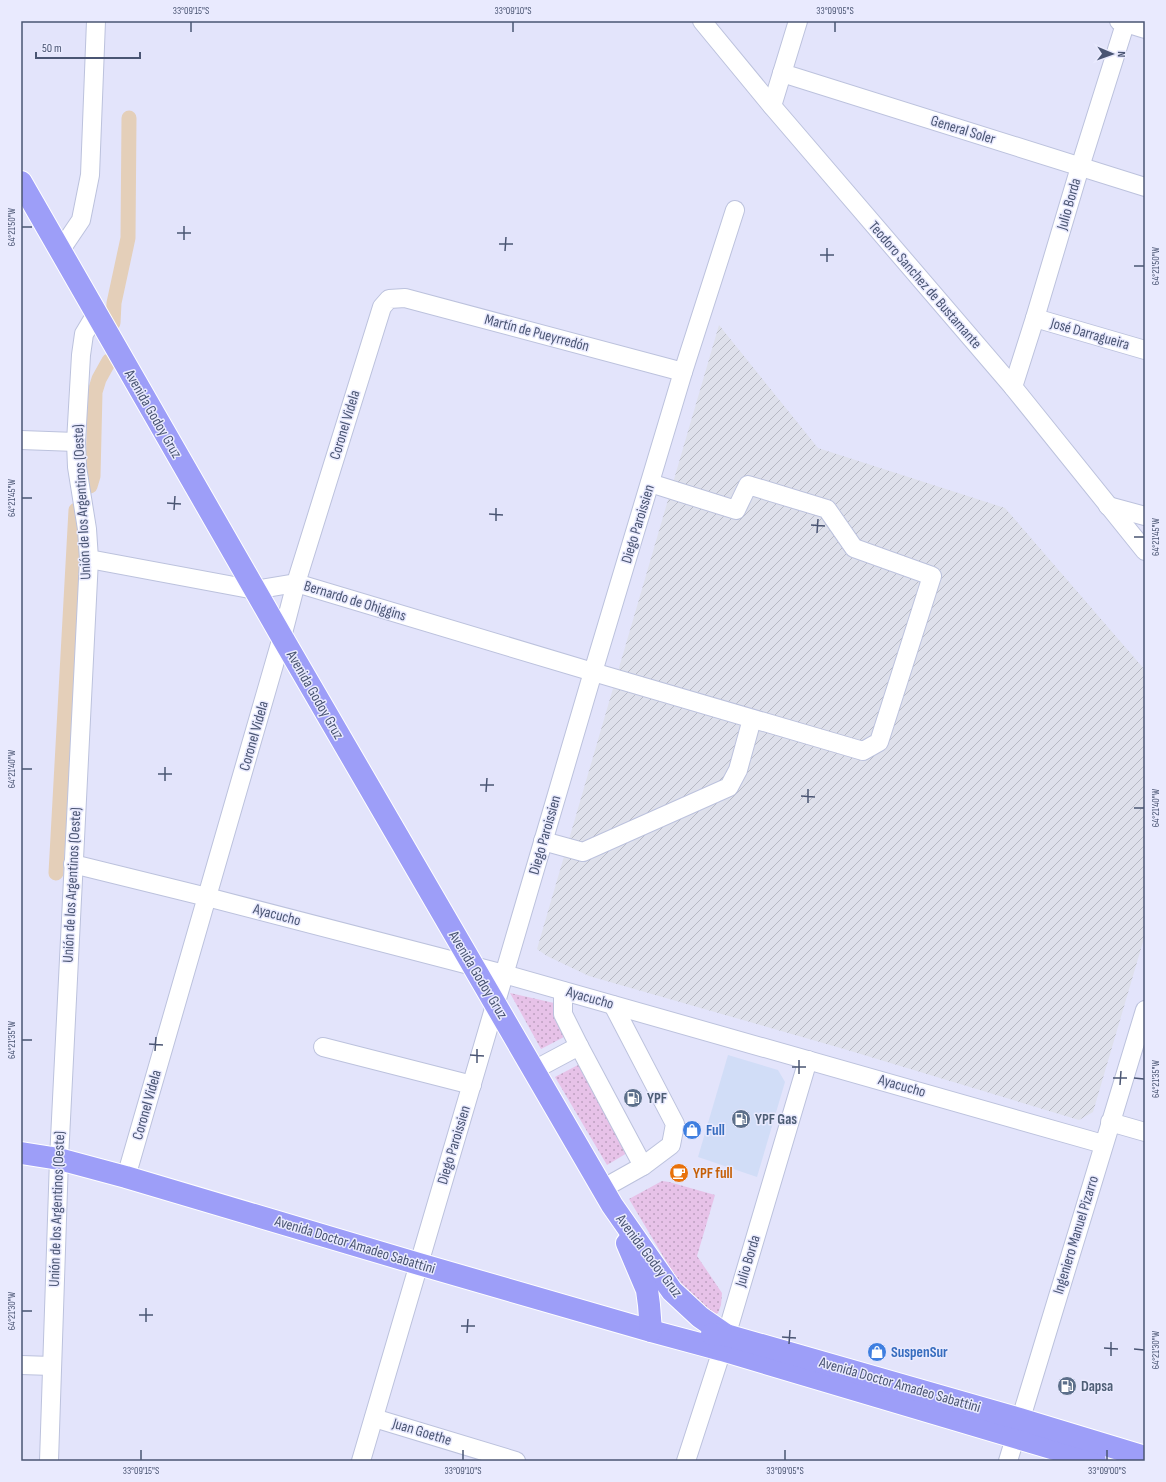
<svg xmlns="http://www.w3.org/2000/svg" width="1166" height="1482" viewBox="0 0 1166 1482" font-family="'Sofia Sans Condensed',sans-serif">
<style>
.commercial{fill:#d1ddf7}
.industrial{fill:url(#industrial-furrows)}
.grass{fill:url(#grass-dots)}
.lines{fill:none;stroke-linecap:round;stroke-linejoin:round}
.canal{stroke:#e4cfb9;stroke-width:15}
.minor-casing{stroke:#bcc2dd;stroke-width:20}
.major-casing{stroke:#fff;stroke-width:24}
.minor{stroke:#fff;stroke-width:18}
.major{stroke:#9d9ef8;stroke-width:22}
.ticks{fill:none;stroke:#4a5573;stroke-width:1.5}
.labels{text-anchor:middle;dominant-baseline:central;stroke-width:3;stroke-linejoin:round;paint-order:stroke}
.street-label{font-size:15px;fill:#4a5573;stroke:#e9eafe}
.service-label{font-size:15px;font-weight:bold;fill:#4e5e75;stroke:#e9eafe;text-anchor:start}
.shop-label{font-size:15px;font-weight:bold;fill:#366cbe;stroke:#e9eafe;text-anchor:start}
.food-label{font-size:15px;font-weight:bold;fill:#c56008;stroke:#e9eafe;text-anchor:start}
.neatline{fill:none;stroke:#4a5573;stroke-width:1.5}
.ticks-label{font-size:10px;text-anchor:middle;fill:#4a5573}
</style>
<defs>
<pattern id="industrial-furrows" width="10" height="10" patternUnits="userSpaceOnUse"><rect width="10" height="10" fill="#dee0eb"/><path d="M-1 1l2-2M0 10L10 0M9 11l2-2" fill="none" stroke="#b6b8c3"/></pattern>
<pattern id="grass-dots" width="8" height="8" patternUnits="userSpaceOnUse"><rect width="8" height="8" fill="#e7c2e8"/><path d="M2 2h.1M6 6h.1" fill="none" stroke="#bda0c0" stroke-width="1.8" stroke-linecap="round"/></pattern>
</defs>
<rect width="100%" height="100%" fill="#e3e4fb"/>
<polygon class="commercial" points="728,1055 778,1070 785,1082 757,1177 698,1157"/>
<polygon class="industrial" points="719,325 818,448 1005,508 1145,670 1145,935 1093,1112 1079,1120 844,1049 589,976 547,956 537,949"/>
<g class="grass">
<polygon points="510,993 554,1003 554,1018 564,1037 541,1049"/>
<polygon points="578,1065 627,1153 607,1165 555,1077"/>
<polygon points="662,1181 669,1182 715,1195 697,1256 722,1293 721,1305 718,1313 712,1316 685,1293 629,1199"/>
</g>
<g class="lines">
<g class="canal">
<polyline points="113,323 114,303 128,238 129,118"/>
<polyline points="90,486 93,476 95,392 99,379 109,361"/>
<polyline points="56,873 76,510"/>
</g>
<defs>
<g id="minor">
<polyline points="702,21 772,106 1013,387 1145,551"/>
<polyline points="1119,21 1145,29"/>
<polyline points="782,73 1145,187"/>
<polyline points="772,106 798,21"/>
<polyline points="60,251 81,220 90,175 96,21"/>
<polyline points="1035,318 1145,350"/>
<polyline points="1013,387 1035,318 1080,167 1126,21"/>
<polyline points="21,440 76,442"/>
<polyline points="1108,506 1145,516"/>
<polyline points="89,559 255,590 296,583 593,672 863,751 879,742 932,576 854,548 827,509 748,485 736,510 650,483"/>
<polyline points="543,841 583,852 729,787 738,770 752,719"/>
<polyline points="73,864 207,897 504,974 1103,1144"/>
<polyline points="563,991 563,1014 579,1046"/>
<polyline points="613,1005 675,1124 671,1145 643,1166"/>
<polyline points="323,1047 472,1085"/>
<polyline points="534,1070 579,1046 643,1166 602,1189"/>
<polyline points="1110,1122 1145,1132"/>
<polyline points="126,1177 282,637 296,583 382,307 389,299 405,298 683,372"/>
<polyline points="21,1365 52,1366"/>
<polyline points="374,1418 516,1461"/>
<polyline points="49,1461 59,1159 89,559 87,529 77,467 76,442 81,355 84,334 96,314"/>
<polyline points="361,1461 593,672 683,372 735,210"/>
<polyline points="686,1461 722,1350 808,1060"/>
<polyline points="1008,1461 1145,1010"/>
</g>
<g id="major">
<polyline points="21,182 282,637 612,1205 672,1291 700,1317 726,1335"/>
<polyline points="21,1153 59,1159 126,1177 419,1264 651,1331 722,1350 1095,1461"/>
<polyline points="627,1243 647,1290 649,1305 651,1331"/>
<polyline points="712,1334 726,1335 1020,1419 1145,1457"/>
</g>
</defs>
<use href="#minor" class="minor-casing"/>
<use href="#major" class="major-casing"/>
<use href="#minor" class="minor"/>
<use href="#major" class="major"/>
</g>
<path class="ticks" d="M191,32V22M513,32V22M835,32V22M22,227H32M177,233H191M184,240V226M499,244H513M505,251L506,237M820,255H834M827,262V248M1134,266H1144M22,498H32M167,503L181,504M174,510L175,496M489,514L503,515M496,521V508M811,525L825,526M817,533L818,519M1134,537H1144M22,769H32M158,774H172M165,781V767M480,785H494M486,792L487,778M801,796L815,797M808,803V789M1134,808H1144M22,1040H32M149,1044L163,1045M155,1051L156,1037M470,1055L484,1056M477,1063V1049M792,1067H806M799,1074V1060M1113,1078H1127M1134,1078L1144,1079M1120,1085L1121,1071M22,1311H32M139,1315H153M146,1322V1308M461,1326H475M467,1333L468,1319M782,1337L796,1338M789,1344L790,1330M1104,1348L1118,1349M1134,1349L1144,1350M1111,1356V1342M141,1460V1450M463,1460V1450M785,1460V1450M1107,1460V1450"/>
<defs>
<symbol id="fuel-disc" viewBox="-11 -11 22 22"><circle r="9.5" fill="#5c6f8a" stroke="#e9eafe"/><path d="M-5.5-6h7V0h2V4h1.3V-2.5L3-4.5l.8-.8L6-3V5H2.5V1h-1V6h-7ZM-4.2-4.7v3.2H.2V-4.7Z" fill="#fff"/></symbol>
<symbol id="shop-disc" viewBox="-11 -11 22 22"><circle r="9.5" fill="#3f7fe0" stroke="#e9eafe"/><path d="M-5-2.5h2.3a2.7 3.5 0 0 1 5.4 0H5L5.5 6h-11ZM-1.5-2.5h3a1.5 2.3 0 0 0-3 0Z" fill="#fff"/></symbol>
<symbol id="cafe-disc" viewBox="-11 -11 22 22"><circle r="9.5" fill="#e8710a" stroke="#e9eafe"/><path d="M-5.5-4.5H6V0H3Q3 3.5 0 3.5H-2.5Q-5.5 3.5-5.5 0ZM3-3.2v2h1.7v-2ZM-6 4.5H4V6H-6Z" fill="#fff"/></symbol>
</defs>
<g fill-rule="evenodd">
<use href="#fuel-disc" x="622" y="1087" width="22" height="22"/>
<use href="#fuel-disc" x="730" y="1108" width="22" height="22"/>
<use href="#shop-disc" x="681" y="1119" width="22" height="22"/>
<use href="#cafe-disc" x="668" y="1162" width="22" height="22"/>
<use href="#shop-disc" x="866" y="1341" width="22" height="22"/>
<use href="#fuel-disc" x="1056" y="1375" width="22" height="22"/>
</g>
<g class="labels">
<g class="street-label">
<text transform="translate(963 130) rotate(17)">General Soler</text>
<text transform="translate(1069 204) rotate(-74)">Julio Borda</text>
<text transform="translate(925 285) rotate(49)">Teodoro Sanchez de Bustamante</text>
<text transform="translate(537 333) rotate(15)">Martín de Pueyrredón</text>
<text transform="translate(1090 334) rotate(16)">José Darragueira</text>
<text transform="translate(153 414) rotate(60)">Avenida Godoy Gruz</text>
<text transform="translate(345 425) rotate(-73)">Coronel Videla</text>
<text transform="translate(82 502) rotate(-93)">Unión de los Argentinos (Oeste)</text>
<text transform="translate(638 524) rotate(-73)">Diego Paroissien</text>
<text transform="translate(355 601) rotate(17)">Bernardo de Ohiggins</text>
<text transform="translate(315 695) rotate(60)">Avenida Godoy Gruz</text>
<text transform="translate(254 736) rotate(-74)">Coronel Videla</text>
<text transform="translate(545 835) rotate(-74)">Diego Paroissien</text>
<text transform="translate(72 885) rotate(-87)">Unión de los Argentinos (Oeste)</text>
<text transform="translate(277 915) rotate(15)">Ayacucho</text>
<text transform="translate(478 975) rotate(59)">Avenida Godoy Gruz</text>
<text transform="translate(590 998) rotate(16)">Ayacucho</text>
<text transform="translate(902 1086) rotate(16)">Ayacucho</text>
<text transform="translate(147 1105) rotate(-74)">Coronel Videla</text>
<text transform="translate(454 1145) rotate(-73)">Diego Paroissien</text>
<text transform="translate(57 1209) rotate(-88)">Unión de los Argentinos (Oeste)</text>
<text transform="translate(1076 1235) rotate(-73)">Ingeniero Manuel Pizarro</text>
<text transform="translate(355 1245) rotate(17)">Avenida Doctor Amadeo Sabattini</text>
<text transform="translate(649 1256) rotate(53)">Avenida Godoy Gruz</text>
<text transform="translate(748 1261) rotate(-73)">Julio Borda</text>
<text transform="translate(900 1385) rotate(16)">Avenida Doctor Amadeo Sabattini</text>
<text transform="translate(422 1432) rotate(17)">Juan Goethe</text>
</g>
<g class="service-label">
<text x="647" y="1098">YPF</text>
<text x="755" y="1119">YPF Gas</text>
<text x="1081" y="1386">Dapsa</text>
</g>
<g class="shop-label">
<text x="706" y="1130">Full</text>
<text x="891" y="1352">SuspenSur</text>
</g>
<g class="food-label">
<text x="693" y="1173">YPF full</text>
</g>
</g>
<rect width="1166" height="1482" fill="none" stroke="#e9eafe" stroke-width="44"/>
<g transform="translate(1112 54) rotate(92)" stroke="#e9eafe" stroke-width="3" paint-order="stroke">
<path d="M0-3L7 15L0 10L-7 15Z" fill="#4a5573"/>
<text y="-6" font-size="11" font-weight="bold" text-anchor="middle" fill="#4a5573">N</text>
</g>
<path d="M36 52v6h104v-6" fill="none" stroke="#4a5573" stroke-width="2"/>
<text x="42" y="52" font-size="12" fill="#4a5573" stroke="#e9eafe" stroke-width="3" paint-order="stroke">50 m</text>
<rect x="22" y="22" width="1122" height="1438" class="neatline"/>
<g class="ticks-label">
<text x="191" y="14">33°09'15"S</text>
<text x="513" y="14">33°09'10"S</text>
<text x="835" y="14">33°09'05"S</text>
<text transform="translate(11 227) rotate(-90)" y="4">64°21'50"W</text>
<text transform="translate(1155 266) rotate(-90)" y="4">64°21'50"W</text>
<text transform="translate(11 498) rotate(-90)" y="4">64°21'45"W</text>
<text transform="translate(1155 537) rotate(-90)" y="4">64°21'45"W</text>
<text transform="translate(11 769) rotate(-90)" y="4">64°21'40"W</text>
<text transform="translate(1155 808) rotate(-90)" y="4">64°21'40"W</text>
<text transform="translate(11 1040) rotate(-90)" y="4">64°21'35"W</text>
<text transform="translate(1155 1079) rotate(-90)" y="4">64°21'35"W</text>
<text transform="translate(11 1311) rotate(-90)" y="4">64°21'30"W</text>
<text transform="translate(1155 1350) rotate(-90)" y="4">64°21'30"W</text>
<text x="141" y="1474">33°09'15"S</text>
<text x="463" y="1474">33°09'10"S</text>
<text x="785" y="1474">33°09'05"S</text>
<text x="1107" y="1474">33°09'00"S</text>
</g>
</svg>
